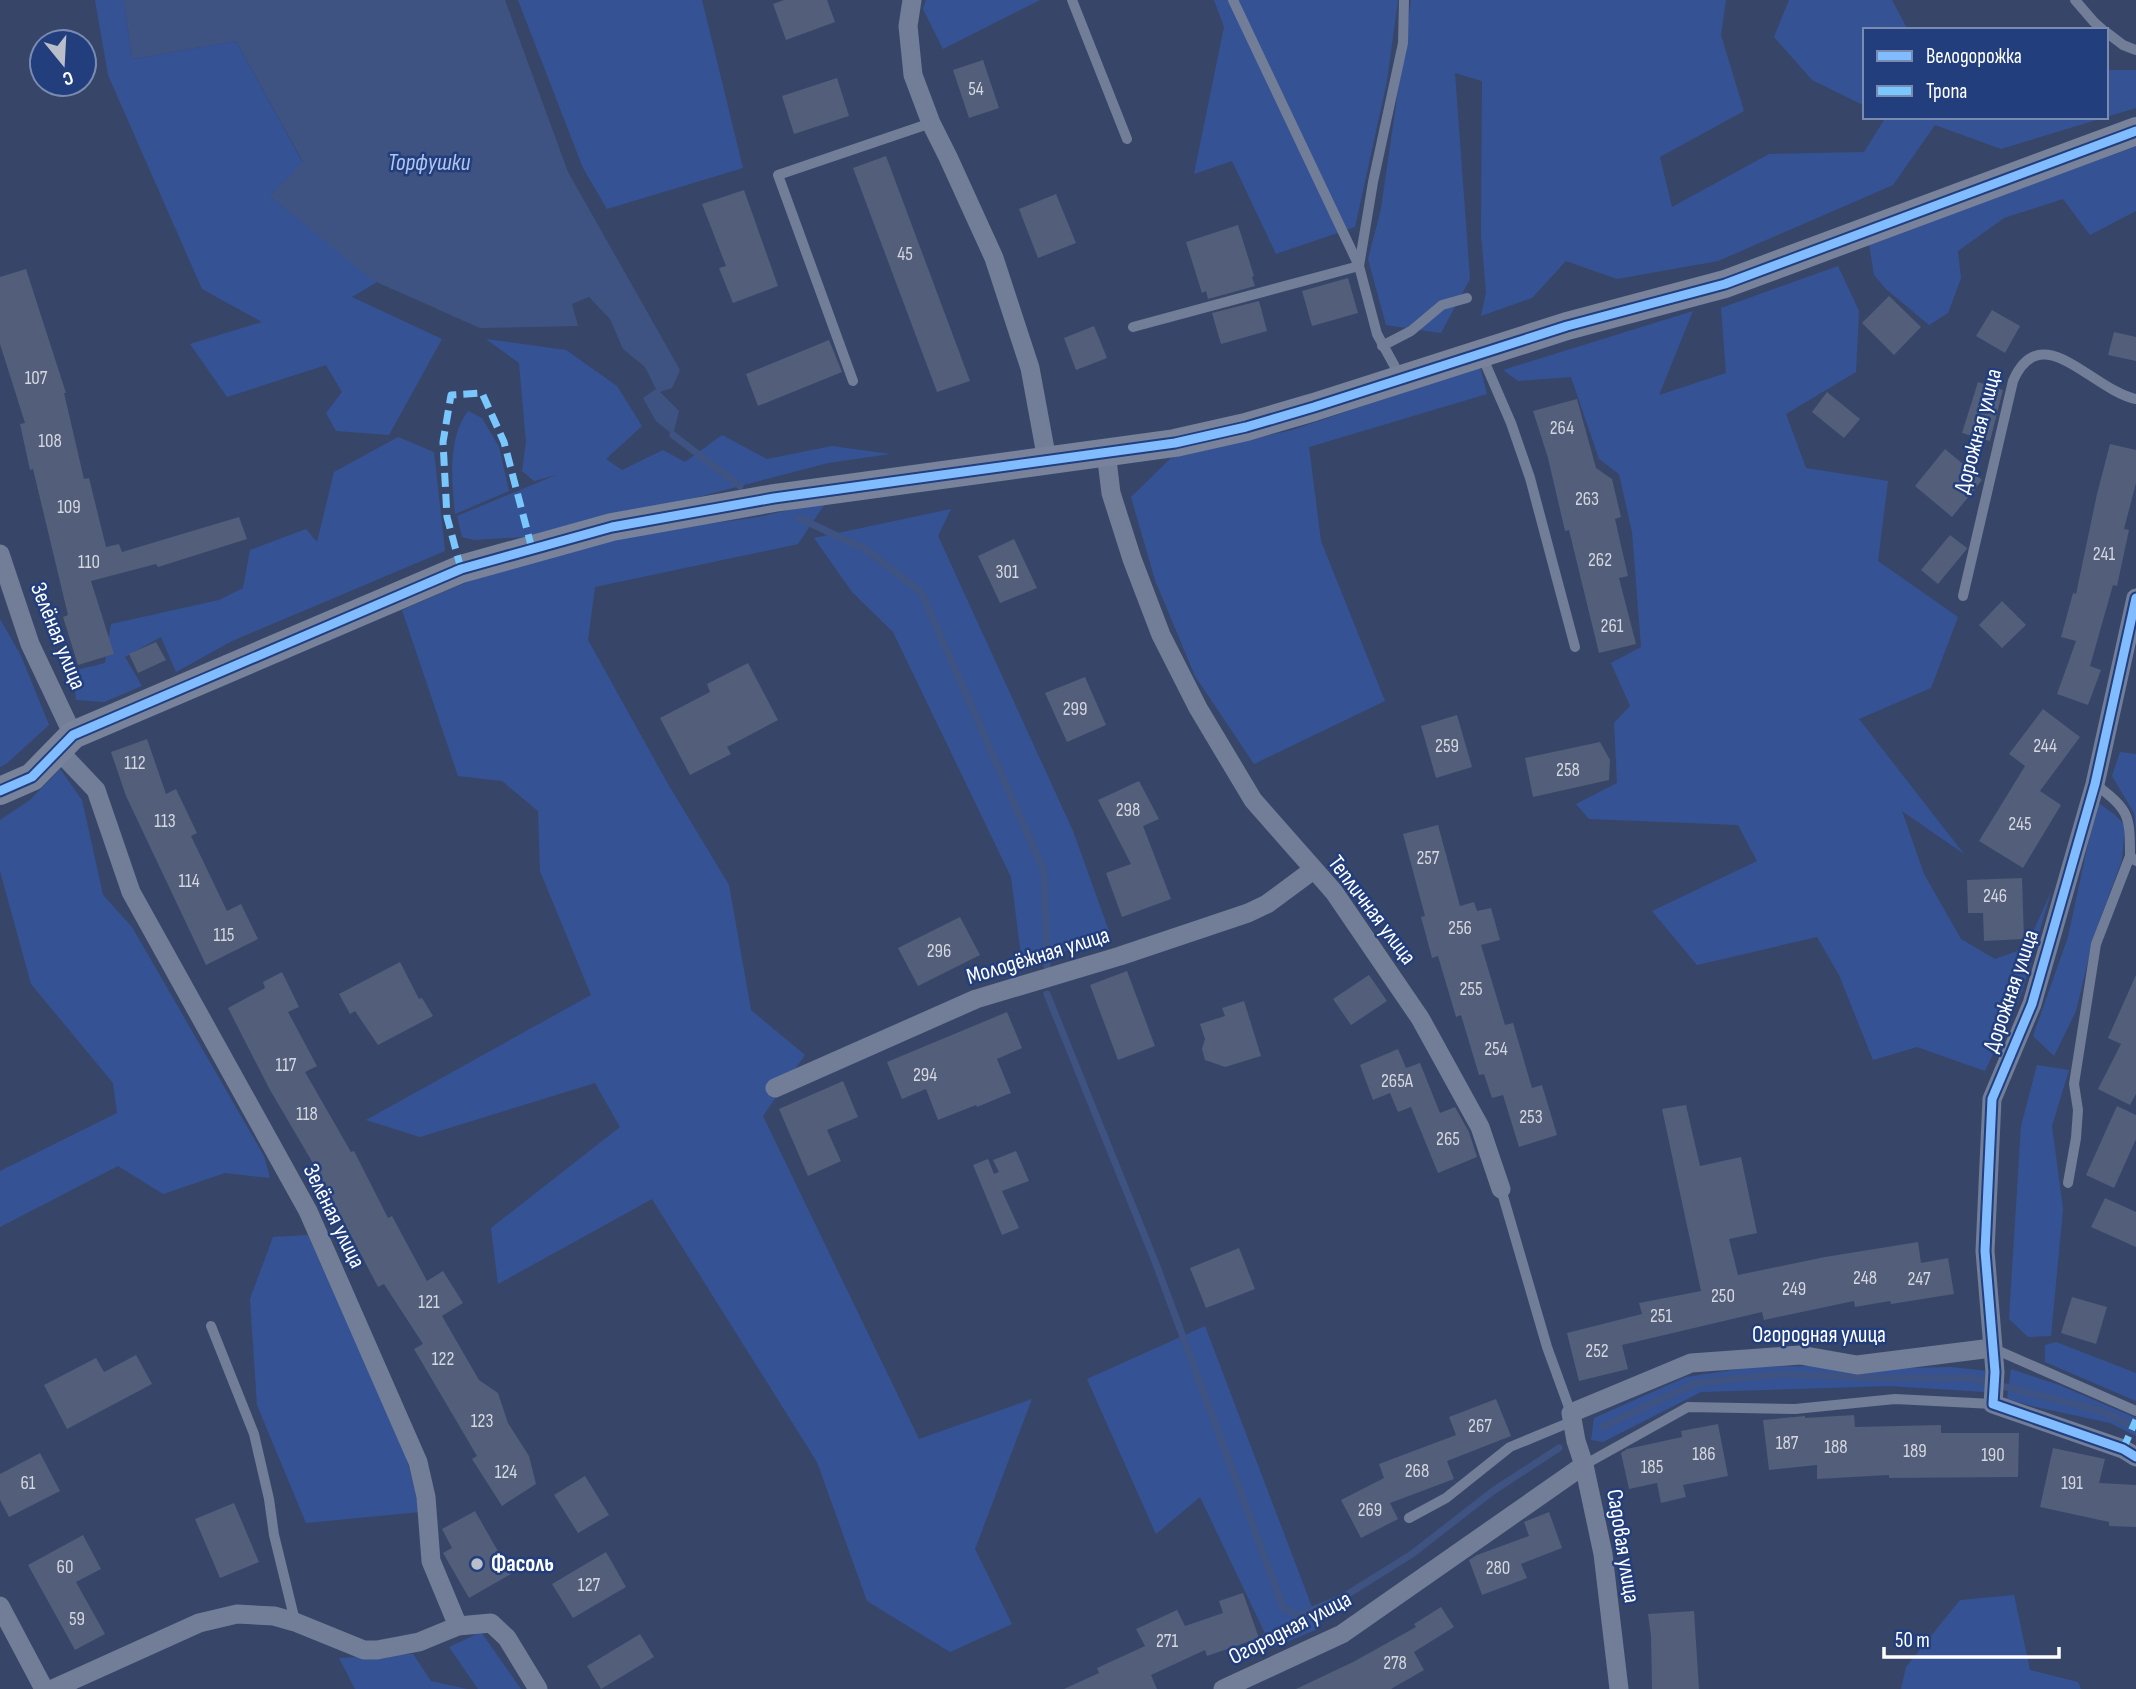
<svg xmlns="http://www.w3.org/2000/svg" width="2136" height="1689" viewBox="0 0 2136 1689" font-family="'Sofia Sans Condensed',sans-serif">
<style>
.green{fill:#355394}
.water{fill:#3e5381}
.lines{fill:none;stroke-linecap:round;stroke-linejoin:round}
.stream{stroke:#3e5381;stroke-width:7}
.building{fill:#525e7a}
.lane{stroke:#727d97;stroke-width:10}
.street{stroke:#727d97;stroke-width:19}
.secondary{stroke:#78829b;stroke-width:28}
.quiet{stroke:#7ac7fe;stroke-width:7;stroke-dasharray:14 7;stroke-linecap:butt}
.cycleway-casing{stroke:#223e7d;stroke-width:13}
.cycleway{stroke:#80bcff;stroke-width:9}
.poi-dot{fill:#b9beca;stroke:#223e7d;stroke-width:2.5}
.labels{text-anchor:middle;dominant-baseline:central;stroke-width:5;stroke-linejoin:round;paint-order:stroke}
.number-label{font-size:19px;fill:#d4d7de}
.street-label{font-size:23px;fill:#fff;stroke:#223e7d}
.poi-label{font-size:23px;font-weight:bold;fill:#fff;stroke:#223e7d;text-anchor:start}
.water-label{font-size:24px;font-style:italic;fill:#b1c5ee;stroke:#223e7d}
</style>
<rect width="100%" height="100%" fill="#374668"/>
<g class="green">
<polygon points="95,0 124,0 132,59 236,41 303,163 270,196 377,282 352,297 442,339 389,435 336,431 326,413 342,392 326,365 227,397 190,344 262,322 202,289 108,75"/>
<polygon points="518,0 702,0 743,168 607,209 583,168"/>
<polygon points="926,0 1040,0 943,49 923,9"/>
<polygon points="1214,0 1398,0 1387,81 1355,227 1276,254 1232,161 1194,174 1224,27"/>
<polygon points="1411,0 1726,0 1721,35 1744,111 1660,157 1672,207 1769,154 1864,152 1886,117 2106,117 2106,70 2136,70 2136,108 2001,149 1935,125 1893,185 1718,261 1617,279 1566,261 1532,298 1481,316 1486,292 1481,234 1482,81 1455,73 1470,279 1441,333 1386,325 1368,259 1381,209"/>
<polygon points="1789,0 1892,0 1908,30 1865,30 1865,106 1812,80 1774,37"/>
<polygon points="2136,146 2136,211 2090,235 2063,199 2004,218 1958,251 1961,278 1948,313 1929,325 1886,289 1874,275 1869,244"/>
<polygon points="1838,266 1859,311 1856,372 1786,414 1806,468 1888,481 1878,561 1958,617 1931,688 1859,719 1964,854 1902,811 1924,874 1961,939 1995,959 2026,948 2051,892 2022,992 1985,1071 1917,1047 1873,1060 1839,975 1817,937 1697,965 1652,911 1757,861 1738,825 1589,819 1576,804 1617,783 1614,723 1630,706 1611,663 1641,647 1632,532 1619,474 1599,459 1571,377 1518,381 1503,370 1693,311 1659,395 1726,373 1721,308"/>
<polygon points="486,339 566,350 617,386 642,426 606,459 622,470 663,450 685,462 722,435 767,459 832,446 890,454 828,463 554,535 474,540 462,537 457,516 556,475 534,481 522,471 526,442 519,363"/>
<polygon points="1480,367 1487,394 1309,447 1321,541 1385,701 1254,764 1195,676 1155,580 1131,497 1171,458 1292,430"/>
<path d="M468,411L482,418L499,447L509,491L455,514C452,481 447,439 468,411Z"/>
<polygon points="398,437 434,452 445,551 232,641 176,672 161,637 125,657 142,686 104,702 76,700 73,671 105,663 111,624 219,600 243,588 250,550 306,529 317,542 334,472"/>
<polygon points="827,501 798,544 595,587 588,640 668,784 729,885 751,1010 805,1055 763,1116 919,1439 1032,1399 975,1549 1012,1624 950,1652 867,1601 817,1462 652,1199 498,1284 491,1228 620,1127 595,1083 420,1137 366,1120 591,995 540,871 538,811 502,781 458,776 402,610 467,582 613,537 759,517"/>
<polygon points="951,509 938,536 1073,831 1109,931 1023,971 1011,877 893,632 852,592 814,538"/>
<polygon points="0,619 21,656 49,725 6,764 0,767"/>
<polygon points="2120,752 2136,754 2136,830 2134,813 2112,776"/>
<polygon points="60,769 82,800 103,895 132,927 264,1156 270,1178 225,1173 163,1194 118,1166 0,1227 0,1171 117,1113 113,1083 31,984 0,871 0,820 30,800"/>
<polygon points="2097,802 2114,814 2125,825 2122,860 2094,936 2076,1011 2054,1056 2033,1036 2068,937"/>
<polygon points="2037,1065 2069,1070 2052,1126 2063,1209 2051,1336 2028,1337 2009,1319 2021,1126"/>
<polygon points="308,1235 406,1456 420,1512 306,1523 257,1405 250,1299 273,1237"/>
<polygon points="1205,1326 1320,1628 1272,1648 1200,1497 1156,1534 1087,1379"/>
<polygon points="2056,1342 2136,1373 2136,1401 2045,1362 2045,1345"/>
<polygon points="1817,1366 1869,1369 1951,1367 1987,1371 1985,1392 1890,1386 1701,1392 1603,1442 1591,1440 1594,1418 1686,1377 1752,1367"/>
<polygon points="2011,1369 2059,1385 2136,1418 2136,1436 2110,1423 2036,1407 2007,1399"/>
<polygon points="2014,1595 2030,1670 2078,1682 2081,1689 1901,1689 1906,1667 1960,1600"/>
<polygon points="481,1632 521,1689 478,1689 449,1647"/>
<polygon points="413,1654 431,1681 467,1689 355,1689 339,1658"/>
</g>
<polygon class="water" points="124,0 505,0 568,172 680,370 672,388 660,392 679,411 673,435 656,421 643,398 656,389 645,367 623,349 610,319 589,297 572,304 578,326 480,328 372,280 270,196 303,162 236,41 132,59"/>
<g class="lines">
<g class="stream">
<polyline points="673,435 740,486"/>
<polyline points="799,518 865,549 921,592 1044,871 1047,966"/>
<polyline points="1047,994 1156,1264 1283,1607 1297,1616 1340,1599 1412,1554 1493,1491 1559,1448"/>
<polyline points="1602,1427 1696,1383 1781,1374 1875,1378 1970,1378 2102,1411 2136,1428"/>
</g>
</g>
<g class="building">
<polygon points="784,0 827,0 835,22 786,40 773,4"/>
<polygon points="983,60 999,108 969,118 953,70"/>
<polygon points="837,78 849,116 794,134 782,96"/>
<polygon points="886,156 970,381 937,392 853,168"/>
<polygon points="744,190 778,286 733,303 719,268 726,266 702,204"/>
<polygon points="1056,194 1076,243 1038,258 1019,209"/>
<polygon points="1238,225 1254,276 1252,277 1255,286 1208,299 1206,291 1202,293 1186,242"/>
<polygon points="26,269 66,393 64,393 84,479 89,478 106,547 119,544 122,552 239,517 247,539 158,567 156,564 91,581 114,654 78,665 63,617 68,615 33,469 30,470 20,424 25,423 0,344 0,277"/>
<polygon points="1348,278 1358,313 1312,326 1302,291"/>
<polygon points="1889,296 1921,327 1894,355 1862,323"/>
<polygon points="1259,301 1267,331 1221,344 1212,313"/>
<polygon points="1992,310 2020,326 2005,353 1976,336"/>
<polygon points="1094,326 1107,358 1076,370 1064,338"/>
<polygon points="2114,332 2136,337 2136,361 2108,355"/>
<polygon points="829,340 842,372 758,406 746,374"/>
<polygon points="1978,382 2003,390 1990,441 1962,433"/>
<polygon points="1827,392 1860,419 1844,438 1812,412"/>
<polygon points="1577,399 1596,468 1612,479 1621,517 1615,519 1628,576 1619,578 1636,644 1599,653 1569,530 1565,531 1548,458 1533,411"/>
<polygon points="2110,444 2136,450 2136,483 2124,529 2129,530 2117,586 2113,585 2090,666 2101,670 2088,705 2057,694 2076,641 2061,637 2073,593 2076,594 2097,494"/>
<polygon points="1945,449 1982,480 1952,517 1915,486"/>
<polygon points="1950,535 1967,548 1966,550 1938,584 1921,570"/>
<polygon points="1014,539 1037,588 1000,603 978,556"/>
<polygon points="2002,601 2026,625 2002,648 1979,625"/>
<polygon points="156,642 166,660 138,673 129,654"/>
<polygon points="748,663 778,720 727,747 731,754 690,775 660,718 710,692 707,684"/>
<polygon points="1085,677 1106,725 1067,742 1045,693"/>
<polygon points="2043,709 2080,737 2040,791 2061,805 2023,868 1979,841 2025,766 2009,754"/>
<polygon points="1457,715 1472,767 1436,778 1421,726"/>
<polygon points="147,739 166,794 176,789 197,833 191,836 227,911 241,904 258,939 206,965 126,796 111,752"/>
<polygon points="1600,742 1610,760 1609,780 1533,797 1525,758"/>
<polygon points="1139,781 1159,819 1143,826 1171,899 1122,917 1106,873 1131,864 1098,800"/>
<polygon points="1438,825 1460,906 1474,902 1477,911 1491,908 1500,940 1481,945 1505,1025 1513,1023 1532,1088 1542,1085 1557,1135 1519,1147 1503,1095 1492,1098 1484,1074 1479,1075 1461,1015 1456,1017 1438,956 1432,958 1421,917 1425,916 1403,834"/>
<polygon points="2022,878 2024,939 1984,941 1983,913 1968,913 1967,880"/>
<polygon points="960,917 980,955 918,986 898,948"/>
<polygon points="400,962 419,999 422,998 433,1016 378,1045 355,1011 350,1014 339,994"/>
<polygon points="1127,971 1155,1046 1118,1060 1090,985"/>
<polygon points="282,972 299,1007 288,1012 317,1066 305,1072 351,1152 354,1151 388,1218 392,1216 427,1281 443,1271 463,1303 442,1316 479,1380 498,1393 508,1423 529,1456 536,1484 502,1506 472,1459 477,1456 414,1349 423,1344 384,1284 378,1287 317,1170 270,1090 228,1008 265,988 263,982"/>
<polygon points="1369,975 1387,1001 1351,1025 1333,999"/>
<polygon points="2136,975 2136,1094 2130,1105 2098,1089 2121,1044 2108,1038"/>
<polygon points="1244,1001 1261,1056 1225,1067 1205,1060 1202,1049 1205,1039 1200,1024 1225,1016 1222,1008"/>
<polygon points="1007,1012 1022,1048 997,1059 1011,1093 977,1107 976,1105 938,1120 926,1089 902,1099 887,1062"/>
<polygon points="1398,1049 1406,1068 1420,1063 1440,1113 1455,1107 1469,1132 1477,1157 1438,1173 1411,1107 1398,1112 1390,1093 1373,1100 1360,1065"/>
<polygon points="843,1081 858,1117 827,1130 841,1161 808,1176 779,1109"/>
<polygon points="1686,1105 1700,1166 1741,1157 1757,1233 1729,1239 1738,1275 1825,1257 1918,1242 1921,1263 1948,1258 1954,1294 1891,1304 1890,1301 1855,1307 1854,1301 1764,1320 1762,1312 1622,1345 1628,1369 1579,1381 1567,1333 1642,1314 1639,1303 1701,1291 1662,1109"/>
<polygon points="2117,1106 2136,1115 2136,1139 2114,1188 2086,1175"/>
<polygon points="1016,1151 1029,1181 1002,1191 1019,1228 1002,1235 973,1165 988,1159 994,1174 999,1172 993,1160"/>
<polygon points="2105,1198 2136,1212 2136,1247 2091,1227"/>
<polygon points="1239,1248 1255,1289 1206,1308 1190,1268"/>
<polygon points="2072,1297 2107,1307 2096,1344 2061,1333"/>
<polygon points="136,1355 152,1384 67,1429 44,1385 96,1358 104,1372"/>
<polygon points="1496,1399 1511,1436 1447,1461 1454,1479 1390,1503 1398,1519 1361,1538 1341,1500 1384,1478 1379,1464 1456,1435 1449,1417"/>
<polygon points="1854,1415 1855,1427 1941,1425 1941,1433 2019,1433 2018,1477 1889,1478 1889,1475 1817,1479 1817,1465 1769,1470 1763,1420 1805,1416 1805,1418"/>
<polygon points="1718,1424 1728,1476 1683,1485 1686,1497 1661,1503 1657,1483 1629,1489 1621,1453 1627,1449 1682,1437 1681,1431"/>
<polygon points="2053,1448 2105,1459 2099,1483 2136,1485 2136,1527 2109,1526 2109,1522 2040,1507"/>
<polygon points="40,1453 60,1491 9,1517 0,1500 0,1474"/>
<polygon points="585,1476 609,1515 578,1533 554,1495"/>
<polygon points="234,1503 259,1562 220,1578 195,1519"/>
<polygon points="475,1511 511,1574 469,1598 443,1553 452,1548 442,1529"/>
<polygon points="1549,1512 1562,1548 1521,1564 1527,1578 1482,1595 1469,1560 1477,1555 1529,1536 1524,1522"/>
<polygon points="83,1535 101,1569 76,1582 105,1634 75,1650 28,1565"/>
<polygon points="606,1552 626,1587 573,1618 552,1584"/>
<polygon points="1243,1593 1259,1638 1207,1656 1205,1650 1151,1675 1157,1689 1064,1689 1099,1673 1097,1668 1145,1646 1136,1629 1177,1610 1185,1626 1223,1613 1219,1601"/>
<polygon points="1441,1607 1454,1627 1414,1652 1424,1670 1391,1689 1296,1689 1353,1662 1416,1627 1414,1624"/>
<polygon points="1694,1611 1699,1689 1652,1689 1651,1636 1648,1614"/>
<polygon points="640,1634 654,1657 601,1689 587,1666"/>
</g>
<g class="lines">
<g class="lane">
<polyline points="1072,0 1127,139"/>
<polyline points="1233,0 1359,266 1377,334 1400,376"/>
<polyline points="2075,0 2094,22 2103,30"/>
<polyline points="2106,32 2123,45 2136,50"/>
<polyline points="1133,327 1359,266 1373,182 1403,43 1404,0"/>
<polyline points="1382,346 1411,331 1442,305 1467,298"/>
<polyline points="1482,356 1511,423 1530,478 1575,647"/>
<polyline points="853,381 778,175 931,123"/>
<path d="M1963,596L2013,381C2041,316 2092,390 2136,399"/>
<path d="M2095,784C2129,810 2130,814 2130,856L2136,861"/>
<polyline points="2068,1183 2076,1138 2078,1110 2074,1084 2096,944 2130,856"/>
<polyline points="1501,1189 1547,1347 1571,1413"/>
<polyline points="211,1326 254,1434 269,1499 274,1535 295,1621"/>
<polyline points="1992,1348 2136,1411"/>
<polyline points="1584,1465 1688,1407 1795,1409 1895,1399 1993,1404"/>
<polyline points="1409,1518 1446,1498 1510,1447 1573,1421"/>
</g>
<g class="street">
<polyline points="912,0 908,26 913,75 931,123 948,157 994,258 1030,368 1047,460"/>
<polyline points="1106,452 1111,493 1132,559 1161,635 1198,708 1253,800 1334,892 1420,1018 1480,1127 1501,1189"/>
<polyline points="0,554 30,644 73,735"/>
<polyline points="2136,598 2095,784 2032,1004 1992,1099 1985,1251 1995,1372 1993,1404 2123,1449 2136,1457"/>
<polyline points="58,750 96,790 131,892 308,1211 418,1462 426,1497 431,1561 458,1626"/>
<polyline points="775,1088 976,999 1120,956 1248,913 1267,904 1313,870"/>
<polyline points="0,1606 44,1689"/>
<polyline points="53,1689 199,1623 237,1614 274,1616 295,1622 364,1650 377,1650 419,1642 458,1626 491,1623 507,1638 538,1689"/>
<polyline points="1223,1689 1342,1634 1584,1465"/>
<polyline points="1619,1689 1603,1554 1584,1465 1576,1441 1571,1413 1691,1363 1800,1355 1857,1365 1992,1348"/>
</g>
<polyline class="secondary" points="0,791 32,777 73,735 461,569 612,527 774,498 1175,443 1246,427 1314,407 1567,326 1725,284 2136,131"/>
<g class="quiet">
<polyline points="461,569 447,517 443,442 451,395 482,393 504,442 532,549"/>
<polyline points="2123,1449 2136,1420"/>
</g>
<defs>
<g id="cycleway">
<polyline points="2136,598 2095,784 2032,1004 1992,1099 1985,1251 1995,1372 1993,1404 2123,1449 2136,1457"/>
<polyline points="0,791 32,777 73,735 461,569 612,527 774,498 1175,443 1246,427 1314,407 1567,326 1725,284 2136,131"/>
</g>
</defs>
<use href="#cycleway" class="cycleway-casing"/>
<use href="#cycleway" class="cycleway"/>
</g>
<circle class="poi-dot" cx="477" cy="1564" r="7"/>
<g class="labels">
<g class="number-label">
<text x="976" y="89">54</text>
<text x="905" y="254">45</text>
<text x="36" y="378">107</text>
<text x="1562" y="428">264</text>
<text x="50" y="441">108</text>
<text x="1587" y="499">263</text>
<text x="69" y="507">109</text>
<text x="2104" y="554">241</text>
<text x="1600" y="560">262</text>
<text x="89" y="562">110</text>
<text x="1007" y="572">301</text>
<text x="1612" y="626">261</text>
<text x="1075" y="709">299</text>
<text x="1447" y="746">259</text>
<text x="2045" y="746">244</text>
<text x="135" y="763">112</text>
<text x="1568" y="770">258</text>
<text x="1128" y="810">298</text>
<text x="165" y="821">113</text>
<text x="2020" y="824">245</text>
<text x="1428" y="858">257</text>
<text x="189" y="881">114</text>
<text x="1995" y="896">246</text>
<text x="1460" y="928">256</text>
<text x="224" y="935">115</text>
<text x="939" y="951">296</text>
<text x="1471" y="989">255</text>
<text x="1496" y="1049">254</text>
<text x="286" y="1065">117</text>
<text x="925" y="1075">294</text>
<text x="1397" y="1081">265А</text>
<text x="307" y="1114">118</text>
<text x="1531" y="1117">253</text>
<text x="1448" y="1139">265</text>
<text x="1865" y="1278">248</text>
<text x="1919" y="1279">247</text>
<text x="1794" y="1289">249</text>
<text x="1723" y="1296">250</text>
<text x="429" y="1302">121</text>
<text x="1661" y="1316">251</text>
<text x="1597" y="1351">252</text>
<text x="443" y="1359">122</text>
<text x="482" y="1421">123</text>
<text x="1480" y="1426">267</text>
<text x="1787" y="1443">187</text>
<text x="1836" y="1447">188</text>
<text x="1915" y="1451">189</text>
<text x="1704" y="1454">186</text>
<text x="1993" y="1455">190</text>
<text x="1652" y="1467">185</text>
<text x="1417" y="1471">268</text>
<text x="506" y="1472">124</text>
<text x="28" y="1483">61</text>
<text x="2072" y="1483">191</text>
<text x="1370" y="1510">269</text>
<text x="65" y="1567">60</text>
<text x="1498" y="1568">280</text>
<text x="589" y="1585">127</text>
<text x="77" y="1619">59</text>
<text x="1167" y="1641">271</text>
<text x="1395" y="1663">278</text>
</g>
<g class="street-label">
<text transform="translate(1978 431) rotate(-75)">Дорожная улица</text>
<text transform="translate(58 636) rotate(68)">Зелёная улица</text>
<text transform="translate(1372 910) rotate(53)">Тепличная улица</text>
<text transform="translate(1038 956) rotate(-17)">Молодёжная улица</text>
<text transform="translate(2011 991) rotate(-71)">Дорожная улица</text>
<text transform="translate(334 1216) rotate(64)">Зелёная улица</text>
<text x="1819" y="1335">Огородная улица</text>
<text transform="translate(1623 1546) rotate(81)">Садовая улица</text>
<text transform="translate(1290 1628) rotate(-27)">Огородная улица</text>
</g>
<g class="poi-label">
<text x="491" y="1564">Фасоль</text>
</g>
<g class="water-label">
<text x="429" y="162">Торфушки</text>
</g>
</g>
<rect x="1863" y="28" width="245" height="91" fill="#223e7d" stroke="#7a8bb1" stroke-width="2"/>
<rect x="1877" y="51" width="35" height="10" fill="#80bcff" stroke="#7a8bb1" stroke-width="2"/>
<text x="1926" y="63" font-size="21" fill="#ffffff">Велодорожка</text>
<rect x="1877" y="86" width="35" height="10" fill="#7ac7fe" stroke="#7a8bb1" stroke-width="2"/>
<text x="1926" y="98" font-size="21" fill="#ffffff">Тропа</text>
<g transform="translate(63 63) rotate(162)"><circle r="33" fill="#223e7d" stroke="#7a8bb1" stroke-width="2"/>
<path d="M0-5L12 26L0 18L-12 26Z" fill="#b9beca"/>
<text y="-10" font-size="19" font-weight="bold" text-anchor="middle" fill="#ffffff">С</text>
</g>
<path d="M1884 1647v10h175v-10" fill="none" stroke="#ffffff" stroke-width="3.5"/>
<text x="1895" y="1647" font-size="21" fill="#ffffff" stroke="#223e7d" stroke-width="5" paint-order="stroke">50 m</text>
</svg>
